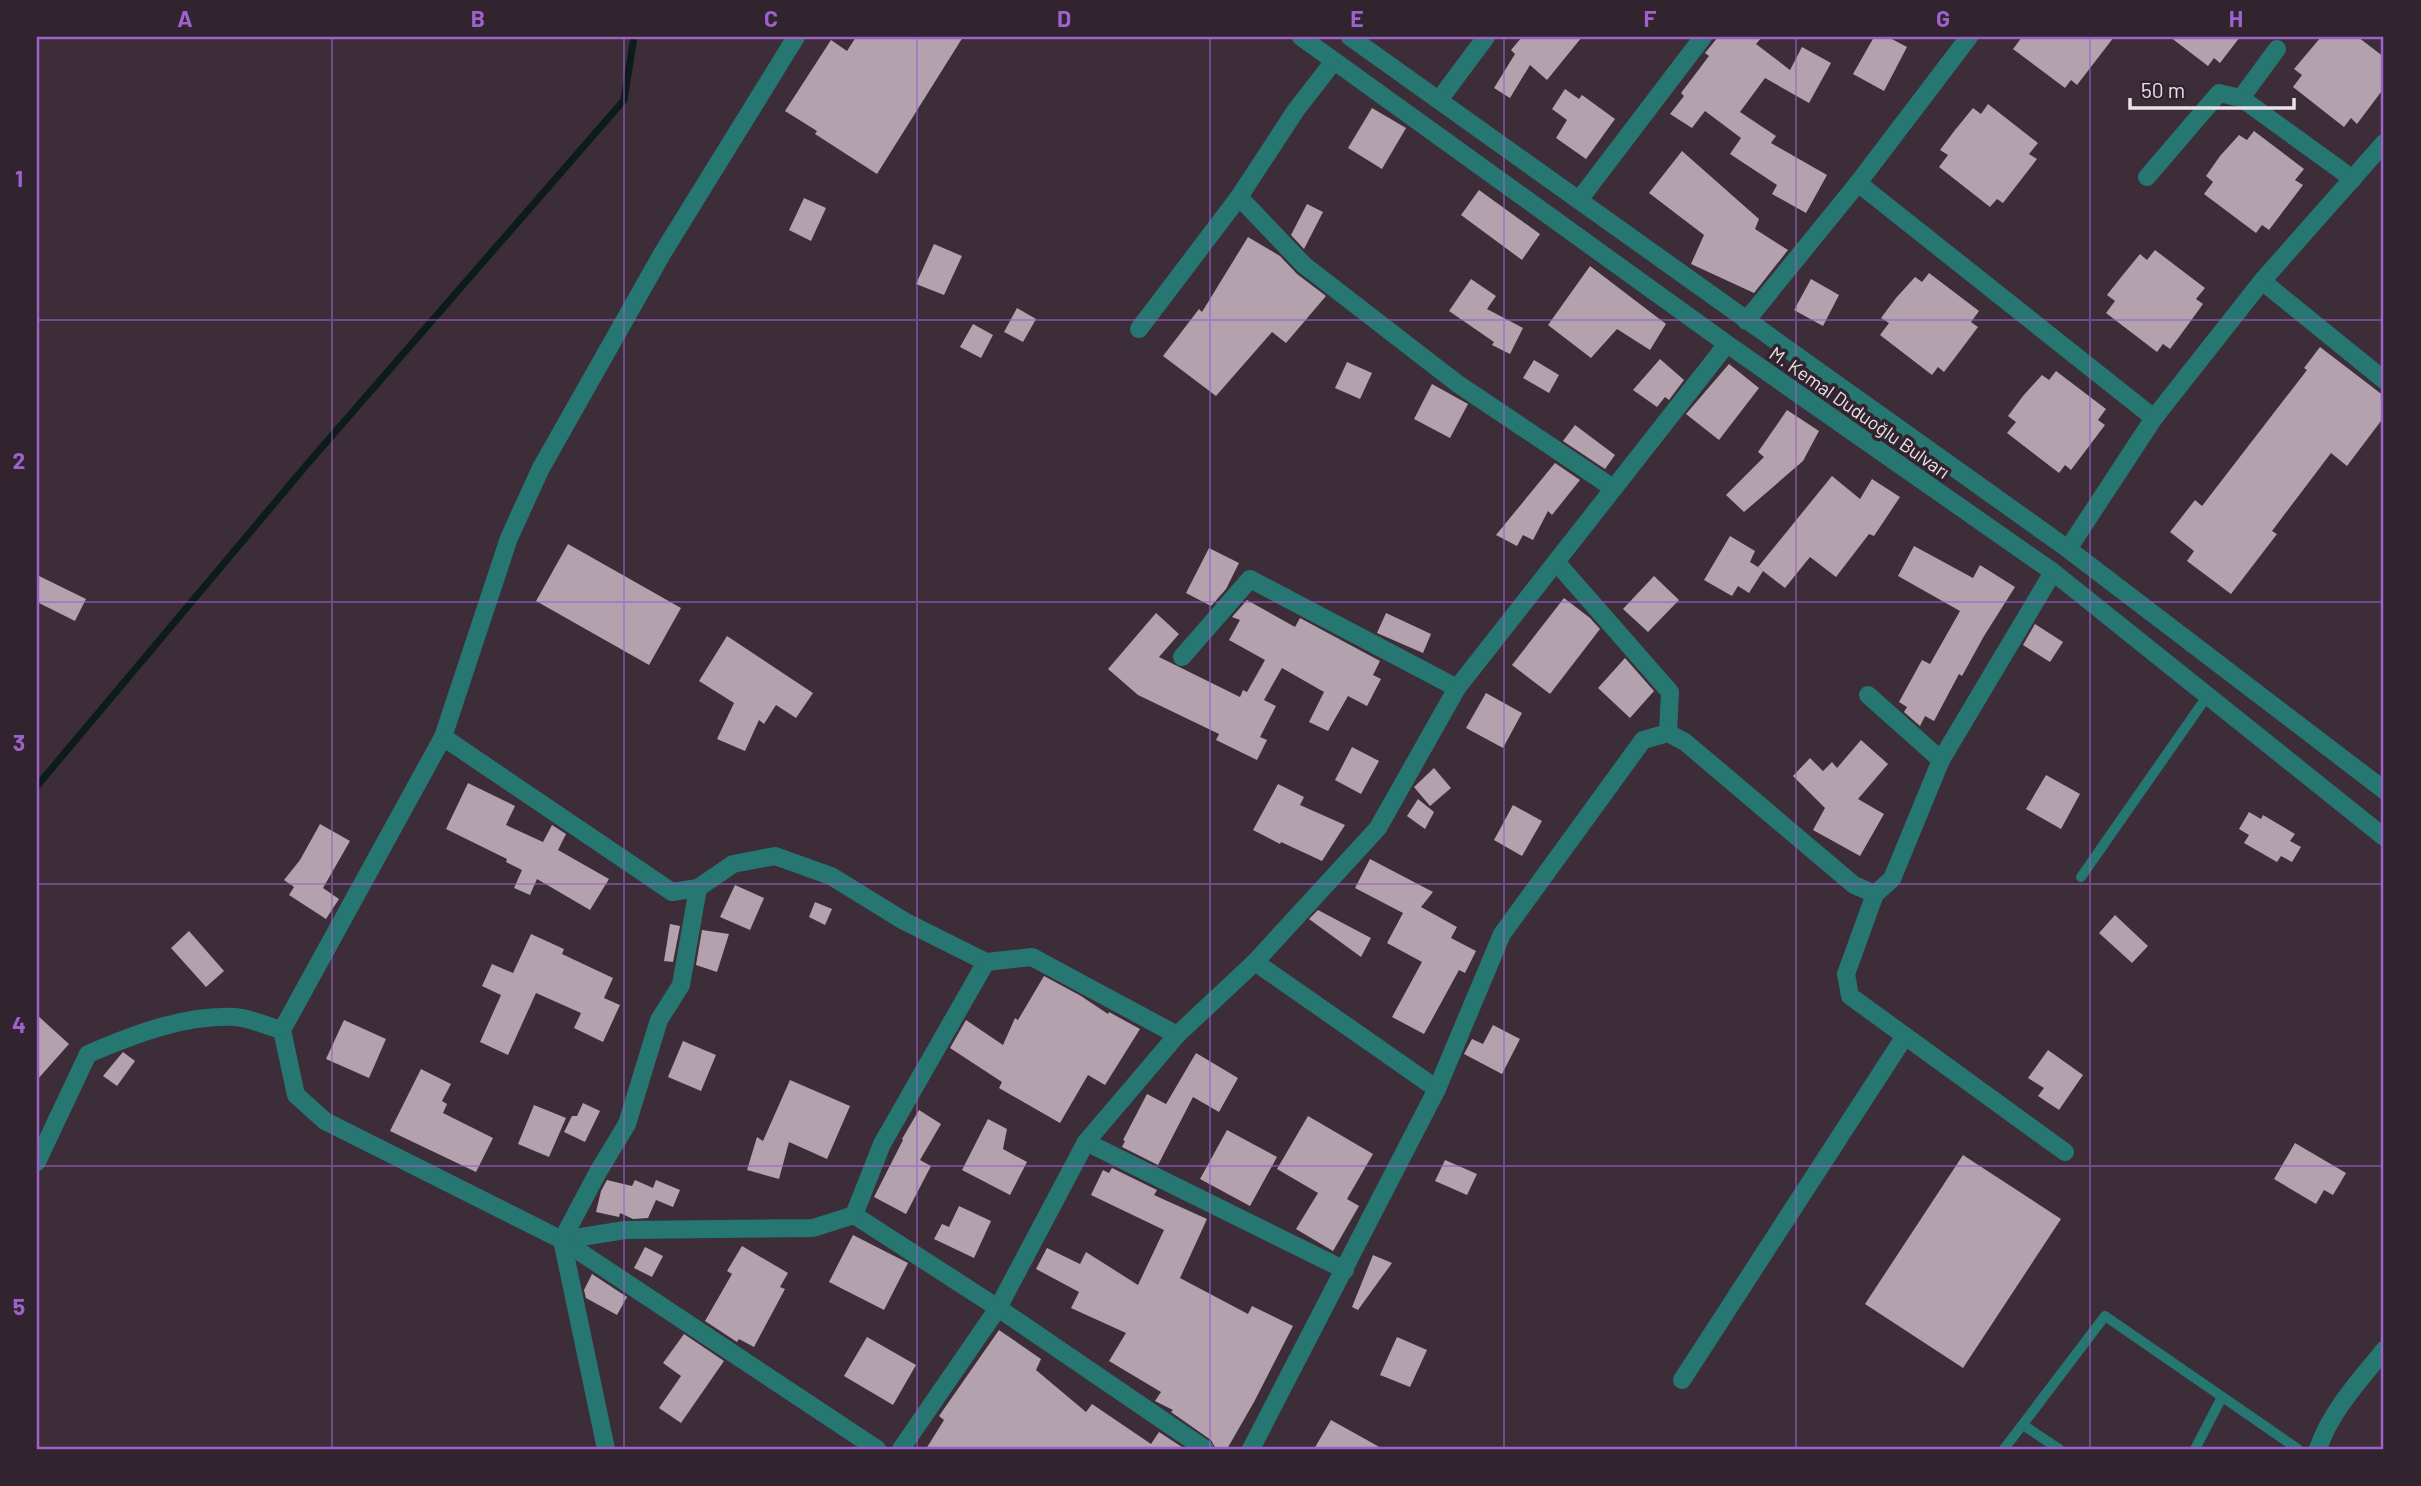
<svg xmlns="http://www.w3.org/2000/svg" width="2421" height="1486" viewBox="0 0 2421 1486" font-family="Barlow,sans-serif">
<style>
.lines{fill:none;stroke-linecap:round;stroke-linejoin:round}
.stream{stroke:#0c1c1a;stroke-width:7}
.building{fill:#b3a1ae}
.service{stroke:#267672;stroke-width:10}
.minor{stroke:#267672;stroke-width:18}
.tertiary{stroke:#267672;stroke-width:18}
.grid{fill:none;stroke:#9d62cb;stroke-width:2;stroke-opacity:0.55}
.labels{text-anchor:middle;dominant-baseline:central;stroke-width:7;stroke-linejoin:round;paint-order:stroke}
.street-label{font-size:19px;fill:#ebe1e8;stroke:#32242f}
.neatline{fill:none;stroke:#9d62cb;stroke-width:2.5}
.grid-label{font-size:23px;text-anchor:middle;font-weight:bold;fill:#9d62cb}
</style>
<rect width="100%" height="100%" fill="#3c2d39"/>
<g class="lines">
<polyline class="stream" points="37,786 309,462 624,100 634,37"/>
</g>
<g class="building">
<polygon points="856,37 963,37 877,174 815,134 817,131 785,111 831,40 847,51"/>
<polygon points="1522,37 1582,37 1547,80 1530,65 1510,98 1494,88 1515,54 1511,50"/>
<polygon points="1718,37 1762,37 1756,44 1790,70 1802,47 1831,63 1809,103 1765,78 1740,112 1776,136 1771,143 1827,175 1806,213 1772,194 1777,185 1730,154 1741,138 1705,111 1692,128 1670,114 1684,96 1681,93 1709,56 1705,53"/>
<polygon points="1874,37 1888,37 1907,47 1884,91 1853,74"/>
<polygon points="2022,37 2114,37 2077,85 2071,80 2065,88 2013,49"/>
<polygon points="2170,37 2240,37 2220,63 2214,58 2208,66"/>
<polygon points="2321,37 2358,37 2384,57 2384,88 2357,124 2351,118 2344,127 2293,87 2302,75 2294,69"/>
<polygon points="1565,89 1579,99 1582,95 1615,119 1586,159 1556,138 1567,120 1552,109"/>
<polygon points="1988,104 2038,143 2029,154 2037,159 2003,203 1997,199 1990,207 1939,167 1948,155 1940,150 1955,130 1973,108 1981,114"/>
<polygon points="1372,108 1406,128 1382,169 1348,148"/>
<polygon points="2254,131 2304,169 2295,180 2303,185 2269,230 2262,225 2256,233 2204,194 2213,182 2206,176 2220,156 2239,135 2247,140"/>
<polygon points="1682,151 1759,219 1755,229 1788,250 1754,293 1691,264 1704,235 1649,193"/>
<polygon points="1479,190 1540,234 1522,260 1461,215"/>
<polygon points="804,198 826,208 811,241 789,230"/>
<polygon points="1307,204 1323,212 1304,249 1291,235"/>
<polygon points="1248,237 1280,256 1297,274 1326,296 1286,343 1272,332 1216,396 1163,356 1199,309 1202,312"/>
<polygon points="934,244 962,256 944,295 916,284"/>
<polygon points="2155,250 2205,288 2196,299 2203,304 2182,333 2170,349 2163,344 2157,352 2106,313 2115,301 2107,295 2122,276 2140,254 2147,260"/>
<polygon points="1590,266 1666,324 1650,350 1617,329 1591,358 1548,325"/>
<polygon points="1929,273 1979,311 1971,322 1978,327 1960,351 1944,372 1938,367 1932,375 1880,335 1889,323 1881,318 1896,298 1915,277 1922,282"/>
<polygon points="1471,279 1496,296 1487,309 1523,328 1510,354 1492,345 1494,342 1449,311"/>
<polygon points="1811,279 1839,295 1823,326 1794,310"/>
<polygon points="1017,308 1036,319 1023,342 1004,332"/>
<polygon points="973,324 993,335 981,358 960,347"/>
<polygon points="2320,347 2384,396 2384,417 2347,466 2331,453 2272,531 2277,534 2231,594 2187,561 2194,551 2170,532 2195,500 2202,506 2307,370 2304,368"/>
<polygon points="1660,359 1684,380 1669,400 1665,397 1657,407 1633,390"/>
<polygon points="1534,360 1559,375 1549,393 1523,378"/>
<polygon points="1347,362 1372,373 1360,399 1335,388"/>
<polygon points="1729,364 1759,388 1719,440 1686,414"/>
<polygon points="2056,371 2106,409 2098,420 2105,425 2071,470 2065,465 2059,473 2007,433 2016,422 2008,416 2023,396 2042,375 2049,380"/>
<polygon points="1432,384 1468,404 1450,438 1414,419"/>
<polygon points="1787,410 1819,431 1803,461 1744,512 1726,495 1764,457 1758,452"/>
<polygon points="1575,425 1615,455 1605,469 1563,441"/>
<polygon points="1555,463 1580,480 1552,515 1548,511 1533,540 1523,535 1517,546 1496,535"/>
<polygon points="1832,476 1860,499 1872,479 1900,497 1874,536 1869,534 1836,577 1810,557 1785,588 1763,571 1749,593 1738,586 1732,596 1704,580 1730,536 1755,551 1750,562 1761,569 1758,567"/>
<polygon points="568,544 681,608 649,665 536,601"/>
<polygon points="1914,546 1973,578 1980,565 2015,587 1984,636 1962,676 1959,674 1934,721 1925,716 1920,726 1904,712 1907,707 1899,702 1922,660 1930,664 1960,611 1898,576"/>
<polygon points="1209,548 1239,563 1226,589 1211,606 1186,593"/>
<polygon points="37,575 86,599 75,621 37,602"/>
<polygon points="1654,576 1679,600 1648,632 1623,609"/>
<polygon points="1564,598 1590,618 1600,629 1550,694 1512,665"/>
<polygon points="1247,600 1295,627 1300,618 1380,661 1373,675 1381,679 1367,706 1348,696 1328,731 1309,722 1324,692 1282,668 1264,700 1276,706 1260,737 1267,740 1257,760 1216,740 1219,734 1138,695 1108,669 1156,613 1179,634 1159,657 1240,697 1243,690 1247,692 1265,660 1229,640 1240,620 1232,617"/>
<polygon points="1386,613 1431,634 1423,653 1377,633"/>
<polygon points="2035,624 2063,642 2050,662 2023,645"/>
<polygon points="727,636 813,693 796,718 776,705 764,724 759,720 745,751 717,739 734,703 699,681"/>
<polygon points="1625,658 1654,691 1630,718 1598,688"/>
<polygon points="1486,693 1522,713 1503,748 1466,728"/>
<polygon points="1861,740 1888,764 1858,799 1884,814 1860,856 1813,830 1825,808 1793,776 1810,758 1823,771 1832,762 1837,768"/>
<polygon points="1352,747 1379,761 1361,794 1335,780"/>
<polygon points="1434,768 1451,788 1430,806 1414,787"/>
<polygon points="2046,775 2080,794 2061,829 2026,809"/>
<polygon points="468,783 515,806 506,825 543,842 552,825 566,834 558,850 609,879 590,910 537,879 530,895 514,888 522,870 506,862 507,859 446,829"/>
<polygon points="1278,784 1304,797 1300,805 1345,825 1322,861 1281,842 1280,844 1253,830"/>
<polygon points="1418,799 1434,812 1425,829 1407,816"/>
<polygon points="1513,805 1542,821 1522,856 1494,840"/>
<polygon points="2249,812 2261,819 2263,815 2295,834 2290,841 2301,847 2292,862 2281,856 2277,862 2244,843 2249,835 2239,829"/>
<polygon points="320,824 350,841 323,888 339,899 326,919 289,895 294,887 284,880 300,860"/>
<polygon points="1370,859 1433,892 1421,907 1457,927 1451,938 1476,951 1465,973 1459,970 1424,1034 1392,1017 1422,962 1387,943 1403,913 1355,888"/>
<polygon points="735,885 764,898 750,930 720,917"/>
<polygon points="815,902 832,909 825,925 809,917"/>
<polygon points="1318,910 1371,938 1361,957 1309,919"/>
<polygon points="2115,915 2148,946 2132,963 2099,933"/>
<polygon points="670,924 680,926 673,962 664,961"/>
<polygon points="702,930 729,934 717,972 696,965"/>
<polygon points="189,931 224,971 206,987 171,948"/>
<polygon points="531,934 564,949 562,954 613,978 604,998 620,1005 603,1042 574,1028 581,1013 536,993 508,1055 480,1042 501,995 482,986 492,964 513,973"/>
<polygon points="1044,976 1081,996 1108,1014 1109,1012 1140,1029 1105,1085 1088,1075 1060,1123 999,1088 1002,1082 950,1048 966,1020 1003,1045 1015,1018 1018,1020"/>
<polygon points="37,1015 69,1044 37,1080"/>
<polygon points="344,1020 386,1039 369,1078 326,1059"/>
<polygon points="1493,1025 1520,1039 1502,1074 1464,1054 1472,1039 1483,1044"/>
<polygon points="683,1041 716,1055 701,1091 668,1077"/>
<polygon points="2048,1050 2083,1075 2059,1110 2038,1096 2044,1088 2028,1078"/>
<polygon points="123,1052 135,1061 117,1086 103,1076"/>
<polygon points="1196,1053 1238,1078 1219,1112 1193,1097 1158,1165 1122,1147 1125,1141 1123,1140 1147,1094 1166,1104"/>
<polygon points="421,1069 451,1084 442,1101 447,1104 443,1113 493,1138 476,1172 390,1131"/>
<polygon points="790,1080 850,1106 827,1159 789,1142 779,1179 747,1170 757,1137 763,1141"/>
<polygon points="583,1103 600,1111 585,1142 564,1132 572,1116 577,1116"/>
<polygon points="534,1105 566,1118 549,1157 518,1144"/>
<polygon points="919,1110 941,1124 920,1160 931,1166 906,1214 874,1197 903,1140 902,1139"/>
<polygon points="1308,1116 1373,1154 1347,1199 1359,1206 1333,1251 1296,1229 1318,1193 1277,1169"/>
<polygon points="988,1119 1007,1129 1003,1149 1027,1162 1010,1195 962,1170"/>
<polygon points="1227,1130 1277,1157 1250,1206 1200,1179"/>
<polygon points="2295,1143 2346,1173 2333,1195 2324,1190 2316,1204 2274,1179"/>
<polygon points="1963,1155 2061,1219 1963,1368 1865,1304"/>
<polygon points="1445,1160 1477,1174 1467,1195 1435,1181"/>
<polygon points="1112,1168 1157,1190 1154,1195 1207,1219 1180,1278 1248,1314 1252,1306 1293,1326 1254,1402 1227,1449 1216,1449 1211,1440 1171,1412 1173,1410 1155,1401 1161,1392 1109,1361 1126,1333 1071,1308 1079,1292 1036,1269 1047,1248 1080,1264 1086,1252 1138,1285 1164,1230 1091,1195 1103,1170 1109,1173"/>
<polygon points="607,1180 632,1186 635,1180 653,1188 656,1180 680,1190 673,1207 656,1200 648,1218 633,1219 620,1213 619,1217 596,1212 601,1191"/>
<polygon points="959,1206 991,1221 974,1258 934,1239 942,1224 949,1227"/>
<polygon points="853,1235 908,1263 884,1310 829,1282"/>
<polygon points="742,1246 788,1273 780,1287 785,1289 754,1347 739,1339 737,1342 705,1321 732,1274 727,1271"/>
<polygon points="645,1247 663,1256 652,1277 634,1268"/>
<polygon points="1373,1255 1392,1263 1358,1310 1352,1307"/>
<polygon points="592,1274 627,1297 617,1315 586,1298 584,1290"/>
<polygon points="999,1330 1041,1359 1036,1370 1086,1412 1092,1404 1151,1444 1159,1432 1185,1449 926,1449 944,1420 939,1416"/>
<polygon points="684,1334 724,1361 681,1423 659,1408 681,1376 663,1363"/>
<polygon points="867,1337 916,1365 893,1405 844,1376"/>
<polygon points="1397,1337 1427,1350 1410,1387 1380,1375"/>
<polygon points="1331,1420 1383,1449 1314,1449"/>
</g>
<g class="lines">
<g class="service">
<polyline points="2081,877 2208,695"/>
<polyline points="2023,1425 2059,1449"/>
<polyline points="2004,1449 2105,1316 2298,1449"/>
<polyline points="2195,1449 2222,1397"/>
</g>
<g class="minor">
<polyline points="796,37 662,254 541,468 509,538 443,737 282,1030 296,1095 325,1121 562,1240 877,1449"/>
<polyline points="1334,61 1296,110 1239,197 1304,265 1458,384 1613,488"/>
<polyline points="2241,98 2277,49"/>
<polyline points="1439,100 1486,37"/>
<polyline points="2147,177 2219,93 2241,98 2353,179"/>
<polyline points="1858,183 2154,418"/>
<polyline points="1579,200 1703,37"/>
<polyline points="2262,281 2384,380"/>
<polyline points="1746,321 1858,183 1969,37"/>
<polyline points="1139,329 1239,197"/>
<polyline points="2068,549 2154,418 2262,281 2384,143"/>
<polyline points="1557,563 1670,692 1668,733"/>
<polyline points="1182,657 1250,579 1457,688"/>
<polyline points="1868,695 1941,760"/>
<polyline points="443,737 672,892 698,888 733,864 775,856 831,876 904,921 986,962 882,1144 854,1215"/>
<polyline points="1875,894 1846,974 1850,996 2065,1152"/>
<polyline points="986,962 1032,957 1177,1035"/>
<polyline points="1255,962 1437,1089"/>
<polyline points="1086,1142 1345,1270"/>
<path d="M37,1162L88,1054C135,1034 183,1015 235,1017C250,1018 267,1026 282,1030"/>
<polyline points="854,1215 998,1308 1205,1449"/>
<polyline points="562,1240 625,1230 813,1228 854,1215"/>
<polyline points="1682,1380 1905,1036"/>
<polyline points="606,1449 562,1240 598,1172 627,1124 659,1020 681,985 698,888"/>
<polyline points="901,1449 998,1308 1086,1142 1177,1035 1255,962 1378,828 1457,688 1727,344"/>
<polyline points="1251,1449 1437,1089 1502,934 1643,740 1668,733 1685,742 1854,885 1875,894 1892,879 1941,760 2053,572"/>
<path d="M2318,1449C2330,1412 2360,1380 2384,1350"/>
</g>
<g class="tertiary">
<polyline points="1301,37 1727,344 2053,572 2384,837"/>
<polyline points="1350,37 2068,549 2384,790"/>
</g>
</g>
<path class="grid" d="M332,37V1449M624,37V1449M917,37V1449M1210,37V1449M1504,37V1449M1796,37V1449M2090,37V1449M37,320H2384M37,602H2384M37,884H2384M37,1166H2384"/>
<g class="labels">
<g class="street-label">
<text transform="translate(1860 412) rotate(35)">M. Kemal Duduoğlu Bulvarı</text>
</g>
</g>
<rect width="2421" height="1486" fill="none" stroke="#32242f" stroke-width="77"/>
<path d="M2130 98v10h164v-10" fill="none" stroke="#ebe1e8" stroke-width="3.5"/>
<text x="2141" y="98" font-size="21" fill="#ebe1e8" stroke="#32242f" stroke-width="5" paint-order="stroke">50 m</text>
<rect x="38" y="38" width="2344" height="1410" class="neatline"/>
<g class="grid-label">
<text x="185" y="27">A</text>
<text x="478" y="27">B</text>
<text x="771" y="27">C</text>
<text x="1064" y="27">D</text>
<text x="1357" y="27">E</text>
<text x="1650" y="27">F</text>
<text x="1943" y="27">G</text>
<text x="2236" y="27">H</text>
<text x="19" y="187">1</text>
<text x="19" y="469">2</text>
<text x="19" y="751">3</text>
<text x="19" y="1033">4</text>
<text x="19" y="1315">5</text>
</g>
</svg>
